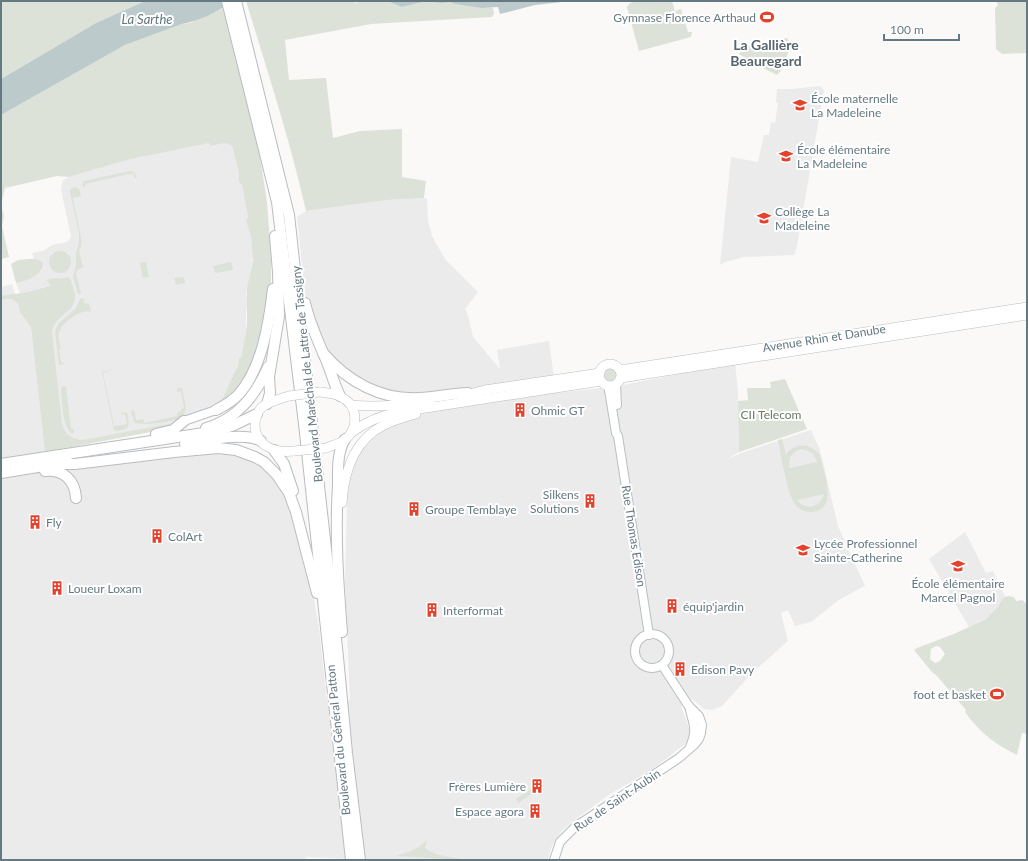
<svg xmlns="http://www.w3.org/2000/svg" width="1028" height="861" viewBox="0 0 1028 861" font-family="Lato,sans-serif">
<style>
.built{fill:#ebebeb}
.green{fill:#dce2d8;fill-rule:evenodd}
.water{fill:#bccacc}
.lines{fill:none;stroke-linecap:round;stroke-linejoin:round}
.secondary-casing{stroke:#b8bfc2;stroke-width:10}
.primary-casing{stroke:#b9bec1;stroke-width:10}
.highway-casing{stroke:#b9bdc0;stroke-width:12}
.secondary{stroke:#fff;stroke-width:8}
.primary{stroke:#fff;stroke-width:9}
.highway{stroke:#fff;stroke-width:10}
.primary-bridge-casing{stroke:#b9bec1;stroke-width:10;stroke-linecap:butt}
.primary-bridge{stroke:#fff;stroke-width:9}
.labels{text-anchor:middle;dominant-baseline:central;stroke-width:4;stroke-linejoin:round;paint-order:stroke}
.poi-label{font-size:12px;fill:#657983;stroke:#fff;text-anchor:start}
.street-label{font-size:12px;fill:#657983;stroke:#fff}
.park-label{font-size:12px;fill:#6a7a64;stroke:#fff}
.water-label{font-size:13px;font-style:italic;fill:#5f787c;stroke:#fff}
.quarter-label{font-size:14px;font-weight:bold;fill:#57666e;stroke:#fff}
</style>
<rect width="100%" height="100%" fill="#faf9f7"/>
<g class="built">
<polygon points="820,86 824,90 796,251 794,255 744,257 725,262 720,265 731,157 758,162 764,135 769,135 771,122 775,123 778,103 776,102 777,89 792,89"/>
<polygon points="209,142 210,146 226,143 229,144 232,146 239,174 239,182 242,185 248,217 246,221 251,237 253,256 246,296 253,296 253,308 246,309 246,327 248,327 245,334 252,336 246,359 239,358 237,366 239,367 238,370 236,369 220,404 180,422 56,449 30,317 16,283 31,278 42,269 42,263 34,259 32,253 43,251 52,245 67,242 71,237 61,189 63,180 71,176 131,159"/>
<polygon points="427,198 428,220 432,236 445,259 478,292 465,309 468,315 473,337 500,369 497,350 549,341 556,393 618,386 735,363 738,390 739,452 726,460 741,453 811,430 820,450 838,526 865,586 840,599 811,622 795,626 788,610 781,613 788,641 754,671 722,706 713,710 704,709 692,699 681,706 690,731 689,738 685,744 653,769 607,796 571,823 562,831 556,839 551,848 548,860 374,860 306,857 305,860 1,860 1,475 222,451 256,459 275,475 288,498 309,572 319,628 327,702 350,700 345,583 347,500 351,471 358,453 379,432 390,426 419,415 447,408 468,391 414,397 370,386 343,367 327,349 311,316 305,293 297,217 306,211 387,200"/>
<polygon points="12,284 21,314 25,318 31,328 45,452 1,460 1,287"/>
<polygon points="965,532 986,573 993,571 1010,607 969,627 929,559"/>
</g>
<g class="green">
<polygon points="1,1 145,1 96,23 1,79"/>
<path d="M246,1H352L355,3L361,1H387L402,7L427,1L441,2H450L455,4L493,8L494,14L492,17L371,24L285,40L289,80L326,78L333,138L360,131L402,129V177L426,181L424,198L387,200L306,211C290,140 267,70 246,1Z"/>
<polygon points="636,1 672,1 675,11 681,9 688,32 692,32 691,37 639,51 627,7 630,3"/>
<polygon points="996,1 1027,1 1027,53 1002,54 996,49 995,8 998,5"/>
<polygon points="224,8 245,83 260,157 267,202 271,257 271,281 268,307 256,360 241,389 220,404 236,369 237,369 239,358 241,358 247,327 247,288 253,260 251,237 246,221 248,217 242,185 239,182 239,174 232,146 226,143 210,146 209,143 131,159 68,177 57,176 5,188 1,205 4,216 2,226 9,257 1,259 1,115 125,45 182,24 190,23"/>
<path d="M787,38L790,43C788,53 785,68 777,75L761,67L739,54L741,50L745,47Z"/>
<polygon points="130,171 134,172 137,178 135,178 133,173 85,184 85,187 83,187 82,184 84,181"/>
<polygon points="74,187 79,189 81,196 73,198 82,243 81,244 81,247 79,250 83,267 77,270 76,273 81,294 78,294 73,277 76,265 76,253 79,242 79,233 70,192 71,189"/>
<circle cx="60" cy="262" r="11"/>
<path d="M28,259C34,259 40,258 43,264C42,276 26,281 16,283L11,264L18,260Z"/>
<polygon points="146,262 149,277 143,278 140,263"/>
<polygon points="231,262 233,270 215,273 213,266"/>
<path d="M68,277L70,278C71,284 76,292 75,299C74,312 54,316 52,332L62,424C65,435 72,439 83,440L179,422L172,428L45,452L31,328C28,322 25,319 21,314C19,312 20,308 18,305C15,298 8,298 1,300V296L28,292L50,286L47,280C54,277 61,280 68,277Z"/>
<polygon points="183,277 185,280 185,283 176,285 174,278"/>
<path d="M83,298L85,304L89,303L91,312C82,308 60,324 59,333C58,338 60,344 61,349H59L61,362L65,364L59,365L55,333L56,328L59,323L76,308L80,299Z"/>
<circle cx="610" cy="375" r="9"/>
<path d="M117,368L103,373L114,426L127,424L125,414L121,415V413L127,412C130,426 131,430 114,431L102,372Z"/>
<polygon points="785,379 807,429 739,452 738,401 748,400 747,388 771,388 770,382"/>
<path d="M66,386L71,429H74L73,434C62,430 62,398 61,387Z"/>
<path d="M177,388H182L186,409L183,418C175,421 141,427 134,422L131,411L134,410L136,420L143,419L144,423L177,416V413L181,411V409L184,408L181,391L177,392Z"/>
<path d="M782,439L786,455C795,442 810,443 820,455C823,470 840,511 811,512C804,512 799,510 795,504C787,493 781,455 778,440ZM801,449C809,450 815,453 817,462L790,468C787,459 792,452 801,449ZM824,494C820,508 806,511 797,500Z"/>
<path d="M1008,596L1014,597L1016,601L1022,600C1025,602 1026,603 1027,606V734L1022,733L1017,755C995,744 980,733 965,712L966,710L937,676L932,672L914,650L917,648L954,634L986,619L998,607L1003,598ZM936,646L940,647L945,654L940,661L935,663L930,659L931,649Z"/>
<polygon points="531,789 533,793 518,803 516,799"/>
<path d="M426,840L425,848C437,857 450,856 464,860L396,856C406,853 420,849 426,840Z"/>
</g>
<g class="water">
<path d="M145,1H233C218,12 199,21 182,24L125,45L1,115V79L96,23Z"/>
<polygon points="387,1 571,1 535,5 500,14 498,7 482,8 455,4 450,2 441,3 427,1 402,7"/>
</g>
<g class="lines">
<defs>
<g id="secondary">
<polyline points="616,385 617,405"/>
<polyline points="608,386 610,396 616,433 618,436 649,635"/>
<polyline points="184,421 216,410"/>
<circle cx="652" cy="651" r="17"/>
<path d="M689,706C693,724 698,728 690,747"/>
<polyline points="554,860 560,842 575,827 679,758 694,745 699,739 701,733 702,725 699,716 688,705 662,665"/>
</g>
<g id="primary">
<circle cx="610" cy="375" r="11"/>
<polyline points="620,370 1027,307"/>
<polyline points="621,378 1027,315"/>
<path d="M320,392C328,393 335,393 341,397C358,405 359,427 346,439C340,444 333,445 326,448"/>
<path d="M289,396C280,399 269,401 261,408C257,413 255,419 255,426C256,447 276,453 294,451"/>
<polyline points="461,396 485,390 600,373"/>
<path d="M351,405C377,408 403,405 429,401"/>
<path d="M351,433C365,422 383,415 400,412L601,381"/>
<path d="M342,503C344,471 354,440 384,425C394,420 405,417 416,414"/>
</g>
<g id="highway">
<polyline points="227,1 277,202 304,424 351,860"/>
<polyline points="236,1 289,215 338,657 347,753 360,860"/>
<path d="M305,303C309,321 316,336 323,353C330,367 333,382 340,396"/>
<path d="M323,353C348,382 381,400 419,398C436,398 451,393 468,393"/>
<polyline points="267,404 270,393 269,377 279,316 278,272 275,236"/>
<path d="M216,410C224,406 232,402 239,394C262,368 269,323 273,289"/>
<path d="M206,428C236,420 256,395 268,367"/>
<polyline points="156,434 173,430 184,421"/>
<path d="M185,444C205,441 244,431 261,441"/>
<polyline points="274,450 284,464 293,491"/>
<polyline points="1,464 217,431 234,425 257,414"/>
<polyline points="61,464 75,464 174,452 218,448 236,450 255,457 264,462 277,475 289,493 296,512 317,593"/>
<path d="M45,471C63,469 75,480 76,498"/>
<polyline points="1,473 68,462"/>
<path d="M342,632C338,582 335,535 338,484C338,470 337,452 345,439"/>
</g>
</defs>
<use href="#secondary" class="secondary-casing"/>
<use href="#primary" class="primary-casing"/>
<use href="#highway" class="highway-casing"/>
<use href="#secondary" class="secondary"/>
<use href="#primary" class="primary"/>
<use href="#highway" class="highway"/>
<defs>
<g id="primary-bridge">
<polyline points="289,396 320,392"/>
<polyline points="294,451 326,448"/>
</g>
</defs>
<use href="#primary-bridge" class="primary-bridge-casing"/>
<use href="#primary-bridge" class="primary-bridge"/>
</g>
<defs>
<symbol id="stadium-bare" viewBox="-9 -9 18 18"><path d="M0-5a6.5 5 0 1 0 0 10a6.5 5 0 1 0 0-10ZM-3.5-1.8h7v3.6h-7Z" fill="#e4422d" stroke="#fff" stroke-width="2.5" paint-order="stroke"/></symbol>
<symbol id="school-bare" viewBox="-9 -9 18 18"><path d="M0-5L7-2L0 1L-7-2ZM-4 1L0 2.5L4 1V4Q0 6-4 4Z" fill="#e4422d" stroke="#fff" stroke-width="2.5" paint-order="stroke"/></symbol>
<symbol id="building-bare" viewBox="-9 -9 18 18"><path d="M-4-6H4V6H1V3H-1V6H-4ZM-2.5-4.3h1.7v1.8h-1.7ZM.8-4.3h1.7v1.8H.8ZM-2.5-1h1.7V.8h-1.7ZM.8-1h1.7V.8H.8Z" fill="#e4422d" stroke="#fff" stroke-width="2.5" paint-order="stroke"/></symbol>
</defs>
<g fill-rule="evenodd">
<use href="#stadium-bare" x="757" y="7" width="20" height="20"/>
<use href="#school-bare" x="790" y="95" width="20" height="20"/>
<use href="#school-bare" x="776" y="146" width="20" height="20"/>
<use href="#school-bare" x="754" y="208" width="20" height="20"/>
<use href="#building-bare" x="510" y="400" width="20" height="20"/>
<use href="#building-bare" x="580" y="491" width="20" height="20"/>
<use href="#building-bare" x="404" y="499" width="20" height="20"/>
<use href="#building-bare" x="25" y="512" width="20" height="20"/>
<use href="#building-bare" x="147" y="526" width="20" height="20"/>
<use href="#school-bare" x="793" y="540" width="20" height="20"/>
<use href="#school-bare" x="948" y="556" width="20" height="20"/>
<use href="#building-bare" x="47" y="578" width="20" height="20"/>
<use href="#building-bare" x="662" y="596" width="20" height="20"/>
<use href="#building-bare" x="422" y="600" width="20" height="20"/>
<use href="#building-bare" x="670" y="659" width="20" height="20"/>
<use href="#stadium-bare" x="987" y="684" width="20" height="20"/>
<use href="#building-bare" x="527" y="776" width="20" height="20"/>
<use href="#building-bare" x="525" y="801" width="20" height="20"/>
</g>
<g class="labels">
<g class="poi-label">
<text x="756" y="17" text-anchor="end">Gymnase Florence Arthaud</text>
<text x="811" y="98">École maternelle<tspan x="811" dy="14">La Madeleine</tspan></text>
<text x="797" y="149">École élémentaire<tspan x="797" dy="14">La Madeleine</tspan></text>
<text x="775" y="211">Collège La<tspan x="775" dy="14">Madeleine</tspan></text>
<text x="531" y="410">Ohmic GT</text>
<text x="579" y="494" text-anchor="end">Silkens<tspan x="579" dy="14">Solutions</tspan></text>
<text x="425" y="509">Groupe Temblaye</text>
<text x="46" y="522">Fly</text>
<text x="168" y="536">ColArt</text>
<text x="814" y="543">Lycée Professionnel<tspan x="814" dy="14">Sainte-Catherine</tspan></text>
<text x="958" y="583" text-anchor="middle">École élémentaire<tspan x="958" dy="14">Marcel Pagnol</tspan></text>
<text x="68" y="588">Loueur Loxam</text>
<text x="683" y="606">équip'jardin</text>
<text x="443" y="610">Interformat</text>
<text x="691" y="669">Edison Pavy</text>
<text x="986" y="694" text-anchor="end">foot et basket</text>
<text x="526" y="786" text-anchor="end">Frères Lumière</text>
<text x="524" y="811" text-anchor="end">Espace agora</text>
</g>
<g class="street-label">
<text transform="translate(824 338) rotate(-9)">Avenue Rhin et Danube</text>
<text transform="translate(307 374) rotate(-96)">Boulevard Maréchal de Lattre de Tassigny</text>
<text transform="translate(634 536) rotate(81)">Rue Thomas Edison</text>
<text transform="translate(338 740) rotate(-96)">Boulevard du Général Patton</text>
<text transform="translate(617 800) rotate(-34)">Rue de Saint-Aubin</text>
</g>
<g class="park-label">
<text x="771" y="414">CII Telecom</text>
</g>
<g class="water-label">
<text x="147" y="19">La Sarthe</text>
</g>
<g class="quarter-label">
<text x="766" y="44">La Gallière<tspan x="766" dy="16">Beauregard</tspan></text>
</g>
</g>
<rect width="1028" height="861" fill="none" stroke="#657983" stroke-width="4"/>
<path d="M884 34v6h75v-6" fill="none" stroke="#657983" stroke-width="2"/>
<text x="890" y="34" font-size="12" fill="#657983" stroke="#ffffff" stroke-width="3" paint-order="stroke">100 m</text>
</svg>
